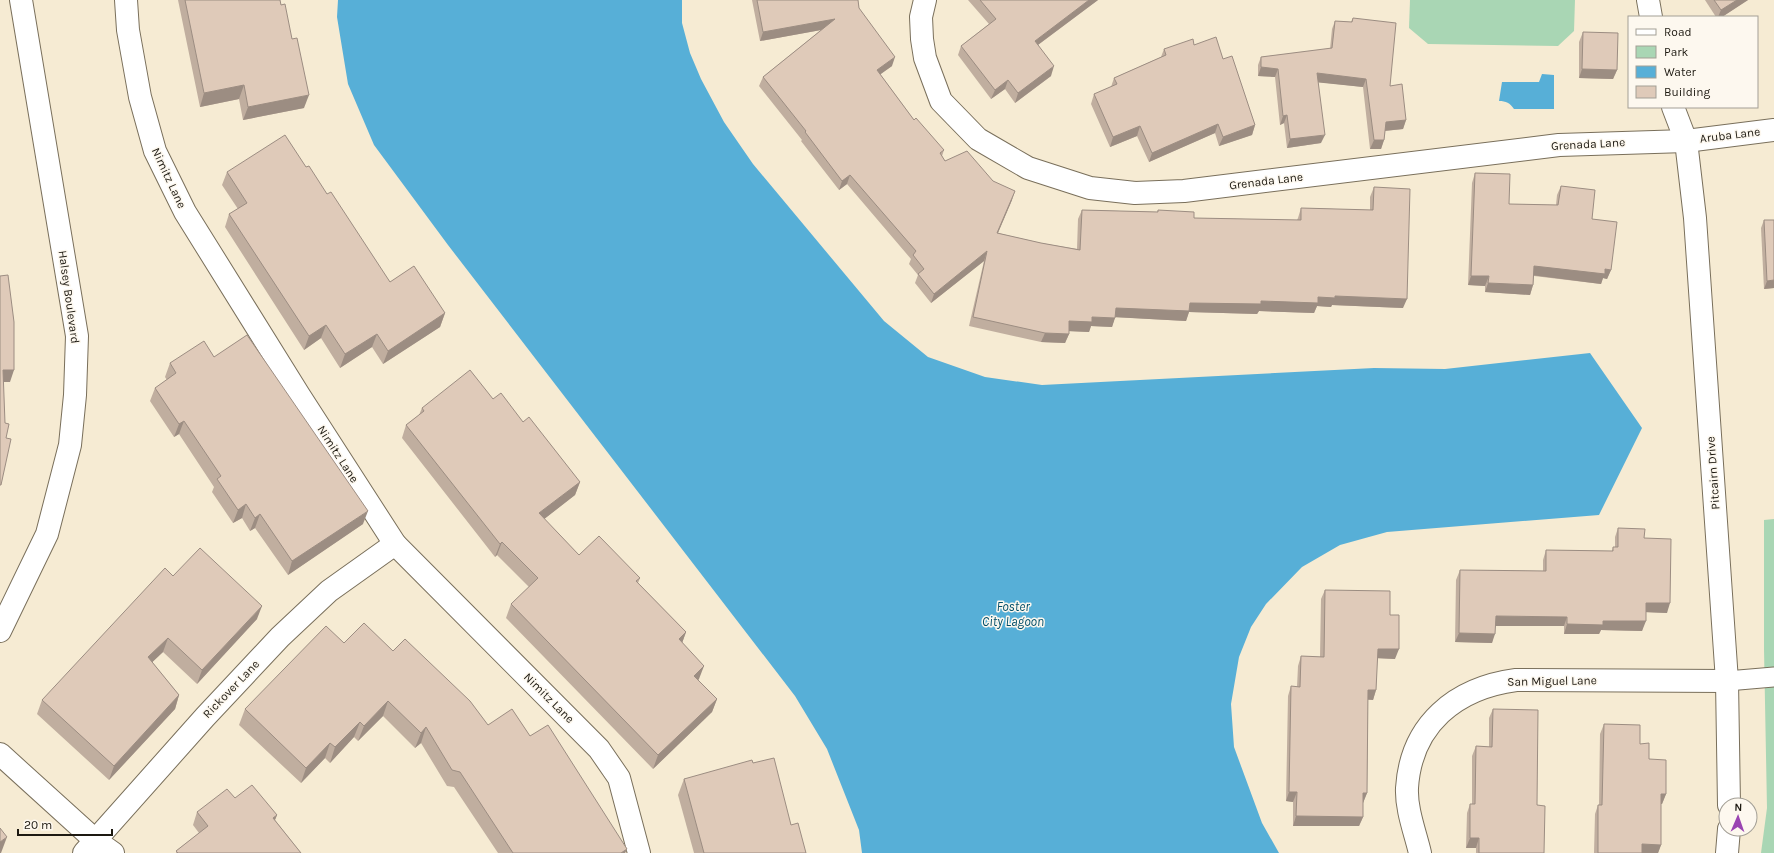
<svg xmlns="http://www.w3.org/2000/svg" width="1774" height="853" viewBox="0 0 1774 853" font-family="Karla,sans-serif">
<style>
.green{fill:#a9d6b4}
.water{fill:#57afd7}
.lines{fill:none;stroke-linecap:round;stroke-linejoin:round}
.service-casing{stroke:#796f5b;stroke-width:21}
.minor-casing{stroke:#796f5b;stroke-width:24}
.service{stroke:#fff;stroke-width:19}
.minor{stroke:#fff;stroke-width:22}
.wall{fill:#c0ae9f}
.shaded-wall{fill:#9c8d82}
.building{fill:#dfcab9;stroke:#9c8d82}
.labels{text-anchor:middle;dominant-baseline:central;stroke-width:3;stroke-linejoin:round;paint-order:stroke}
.street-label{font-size:12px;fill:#1d1911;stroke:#fdf8ef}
.water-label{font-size:13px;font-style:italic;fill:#004e69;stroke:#fdf8ef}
</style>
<rect width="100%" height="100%" fill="#f6ebd3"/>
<g class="green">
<polygon points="1410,0 1575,0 1574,31 1558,46 1428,44 1409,28"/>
<polygon points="1774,519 1774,853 1761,853 1767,808 1764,649 1764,520"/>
</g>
<g class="water">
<polygon points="338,0 682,0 682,23 690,53 701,79 724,122 753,164 884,321 928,357 985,377 1042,385 1374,368 1445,369 1590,353 1642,428 1599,515 1387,532 1340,545 1302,567 1266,604 1251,627 1239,657 1231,704 1234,747 1262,823 1279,853 862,853 859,830 827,749 795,696 448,245 374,145 348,84 337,17"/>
<path d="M1542,74L1554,75V109H1514C1510,103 1506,101 1499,101L1502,82H1539Z"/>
</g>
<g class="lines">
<defs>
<polyline id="service" points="1727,681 1774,677"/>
<g id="minor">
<polyline points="126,0 128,30 140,97 155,151 185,212 299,395 395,544 599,749 619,778 639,853"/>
<polyline points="925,0 921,17 922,39 925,58 941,101 978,139 1028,168 1090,188 1135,193 1184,191 1559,145 1686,141 1774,130"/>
<polyline points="1648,0 1651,17"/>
<polyline points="1673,107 1686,141 1695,218 1727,681 1729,805"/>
<polyline points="0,631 47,534 70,445 75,395 77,336 21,0"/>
<polyline points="0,754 96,841 113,853"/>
<polyline points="84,853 205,717 280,637 329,591 395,544"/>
<path d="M1420,853C1415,832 1406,809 1407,788C1411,724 1456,688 1516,680L1727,681"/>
<polyline points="1727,853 1729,829"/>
</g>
</defs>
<use href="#service" class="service-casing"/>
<use href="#minor" class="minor-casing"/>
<use href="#service" class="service"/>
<use href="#minor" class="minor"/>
</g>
<g class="wall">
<polygon points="178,0 280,0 304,108 243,120 239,99 200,107"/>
<polygon points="752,0 858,0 859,8 892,66 880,74 914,120 944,150 942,156 945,161 993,181 1012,200 998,233 1041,243 1077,249 1078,219 1082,210 1157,212 1158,210 1194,218 1297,220 1298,218 1301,208 1370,210 1370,197 1374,187 1403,308 1332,305 1331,307 1317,306 1314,313 1259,311 1257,314 1189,312 1186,321 1115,317 1112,327 1091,326 1089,332 1069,331 1069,334 1065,343 1041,342 969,326 984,261 931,303 915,283 918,275 909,264 911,259 847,184 839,190 801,141 802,140 759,86 763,77 821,30 760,41"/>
<polygon points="968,0 1098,0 1038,45 1051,76 1015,103 1005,89 991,99 958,55 961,46 989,24"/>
<polygon points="1705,0 1748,0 1722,17 1716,17"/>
<polygon points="1353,18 1390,86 1406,120 1403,129 1385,131 1384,140 1381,149 1370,149 1363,87 1318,82 1321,143 1287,148 1284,123 1280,125 1275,77 1258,76 1258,65 1261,57 1330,49 1332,29 1335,21 1351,22"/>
<polygon points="1583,32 1617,70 1613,79 1579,78 1579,42"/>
<polygon points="1194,45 1223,59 1255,125 1252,135 1219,146 1215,133 1149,162 1137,136 1110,147 1091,104 1094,94 1111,87 1114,78 1161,57 1164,49"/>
<polygon points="306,167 327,194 390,282 445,313 440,327 383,364 372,347 340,368 321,338 304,350 225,227 229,214 238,209 222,185 227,172"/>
<polygon points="1475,173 1509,204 1556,205 1557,195 1561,186 1592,219 1611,270 1607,279 1603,278 1601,284 1534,276 1533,285 1530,295 1485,292 1485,286 1468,285 1472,183"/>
<polygon points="1764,220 1774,220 1774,288 1764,289 1761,228"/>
<polygon points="214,357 363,524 288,575 255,528 250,531 242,518 233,523 212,492 214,487 179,434 174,437 150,401 155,388 167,380 165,377 170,363"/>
<polygon points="493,399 523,422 580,482 575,495 544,519 579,555 640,578 638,583 686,632 682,643 699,679 698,680 717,699 712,712 653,769 506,618 511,604 529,587 497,555 495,557 402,438 406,425 419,415 422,408"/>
<polygon points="1618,528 1644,538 1667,613 1646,612 1642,631 1601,630 1599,634 1564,634 1564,626 1495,626 1492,643 1455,642 1456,580 1460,570 1543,571 1543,560 1546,550 1612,551 1613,547 1615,547 1615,537"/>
<polygon points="173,576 257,619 197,684 163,652 152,662 179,695 175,709 109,780 37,714 42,700"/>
<polygon points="1325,590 1390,615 1395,659 1377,658 1376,690 1373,700 1368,700 1367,793 1363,803 1363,817 1359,826 1293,826 1293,802 1286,801 1288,696 1291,686 1297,687 1298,666 1301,656 1320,657 1321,599"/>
<polygon points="344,643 393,651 488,725 530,736 627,849 625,853 498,853 454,787 447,786 421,743 415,748 383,716 358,741 354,737 330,763 325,758 301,783 239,725 245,709"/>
<polygon points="1493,709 1537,805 1544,853 1476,853 1476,848 1466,848 1467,813 1470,804 1472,804 1472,756 1476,746 1489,747 1489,718"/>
<polygon points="1604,724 1640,744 1649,759 1666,794 1662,804 1661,804 1661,845 1658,853 1594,853 1595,814 1598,805 1599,805 1600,734"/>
<polygon points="753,763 791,825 806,853 694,853 678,795 684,779"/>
<polygon points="235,798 277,815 275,820 301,853 176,853 176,851 199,833 193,825 197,812"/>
</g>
<g class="shaded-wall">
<polygon points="1089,0 1098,0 1031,50 1035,41"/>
<polygon points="1737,0 1748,0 1722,17 1718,17 1721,10"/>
<polygon points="835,19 832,28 760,41 763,32"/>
<polygon points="895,57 892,66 874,79 877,70"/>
<polygon points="1054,66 1051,76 1015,103 1018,93"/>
<polygon points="1261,67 1278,69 1275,77 1258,76"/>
<polygon points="1582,69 1617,70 1613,79 1579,78"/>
<polygon points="1317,73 1366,79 1363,87 1314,82"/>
<polygon points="1008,80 1005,89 991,99 995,90"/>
<polygon points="244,85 239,99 200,107 204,93"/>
<polygon points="309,95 304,108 243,120 248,107"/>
<polygon points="1287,115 1284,123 1280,125 1283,116"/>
<polygon points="1406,120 1403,129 1383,131 1386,122"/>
<polygon points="1218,124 1215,133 1149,162 1152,153"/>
<polygon points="1255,125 1252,135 1219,146 1223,137"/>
<polygon points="1140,126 1137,136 1110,147 1113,137"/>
<polygon points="1325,135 1321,143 1287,148 1290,139"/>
<polygon points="1374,140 1384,140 1381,149 1370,149"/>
<polygon points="850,175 847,184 839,190 842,181"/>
<polygon points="1015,191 1012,200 994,242 997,233"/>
<polygon points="987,251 984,261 931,303 934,294"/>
<polygon points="1534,266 1605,269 1611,270 1607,279 1603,278 1601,284 1531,275"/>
<polygon points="1471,276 1489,276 1485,286 1468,285"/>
<polygon points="1774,280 1774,288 1764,289 1767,281"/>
<polygon points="1488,283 1533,285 1530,295 1485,292"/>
<polygon points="1335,296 1407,299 1403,308 1332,305 1331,307 1317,306 1314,313 1259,311 1257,314 1189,312 1186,321 1112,317 1116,308 1190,303 1261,301"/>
<polygon points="445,313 440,327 383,364 388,351"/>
<polygon points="1092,317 1115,318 1112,327 1091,326 1089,332 1066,331 1069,321"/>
<polygon points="326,325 321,338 304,350 309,336"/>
<polygon points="1045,333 1069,334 1065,343 1041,342"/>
<polygon points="377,334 372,347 340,368 345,354"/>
<polygon points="3,370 14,370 10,382 0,382"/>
<polygon points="184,421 179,434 174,437 179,424"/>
<polygon points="580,482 575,495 534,527 539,513"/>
<polygon points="246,504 242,518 233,523 238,510"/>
<polygon points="368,511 363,524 288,575 292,561"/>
<polygon points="260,514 255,528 250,531 255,518"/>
<polygon points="502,542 497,555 495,557 500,544"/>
<polygon points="1646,603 1670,603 1667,613 1642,612"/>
<polygon points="262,606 257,619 197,684 202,670"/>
<polygon points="1496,616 1567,617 1564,626 1492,626"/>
<polygon points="1603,621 1646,621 1642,631 1601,630 1599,634 1564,634 1567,624"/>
<polygon points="686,632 681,646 679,639"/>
<polygon points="1459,633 1495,634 1492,643 1455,642"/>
<polygon points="168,638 163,652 143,671 148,657"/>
<polygon points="1378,649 1399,649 1395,659 1374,658"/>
<polygon points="704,666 699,679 689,689 694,676"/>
<polygon points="1368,690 1376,690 1373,700 1365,699"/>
<polygon points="179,695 175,709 109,780 114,766"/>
<polygon points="717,699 712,712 653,769 658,755"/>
<polygon points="388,701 383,716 358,741 364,726"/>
<polygon points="360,722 354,737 330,763 335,747"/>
<polygon points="426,727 421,743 415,748 421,733"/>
<polygon points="330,743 325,758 301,783 306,768"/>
<polygon points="1289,792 1297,792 1293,802 1286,801"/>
<polygon points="1363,793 1367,793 1363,803 1360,802"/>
<polygon points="1661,794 1666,794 1662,804 1658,803"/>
<polygon points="277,815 272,827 273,818"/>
<polygon points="1296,816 1363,817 1359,826 1293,826"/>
<polygon points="7,837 1,853 0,853 0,842"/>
<polygon points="1470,838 1479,838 1476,848 1466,848"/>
<polygon points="1642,844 1661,845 1658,853 1639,853"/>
<polygon points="627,849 625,853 621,853"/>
</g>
<g class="building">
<polygon points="185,0 280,0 281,5 285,4 292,39 297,38 309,95 248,107 244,85 204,93"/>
<polygon points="757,0 858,0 859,8 895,57 877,70 914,120 916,118 944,150 940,153 945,161 967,151 993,181 1015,191 997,233 1041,243 1080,250 1082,210 1158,212 1158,210 1194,212 1194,218 1301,220 1301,208 1373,210 1374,187 1410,189 1407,299 1335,296 1335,298 1318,297 1318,303 1261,301 1261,304 1190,303 1189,311 1116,308 1115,318 1092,317 1092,322 1069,321 1069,334 1045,333 973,317 987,251 934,294 918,274 924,269 913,255 916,251 850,175 842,181 805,132 806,131 763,77 835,19 763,32"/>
<polygon points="980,0 1089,0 1035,41 1054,66 1018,93 1008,80 995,90 961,46 996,19"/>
<polygon points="1714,0 1737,0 1721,10"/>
<polygon points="1353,18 1396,23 1390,86 1402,84 1406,120 1386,122 1384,140 1374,140 1366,79 1317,73 1325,135 1290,139 1287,115 1283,116 1278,69 1261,67 1261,57 1332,48 1335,21 1352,22"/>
<polygon points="1583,32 1618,33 1617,70 1582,69"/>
<polygon points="1216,37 1223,59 1232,56 1255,125 1223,137 1218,124 1152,153 1140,126 1113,137 1094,94 1117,84 1114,78 1166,55 1164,49 1193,39 1194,45"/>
<polygon points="285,135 306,167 309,166 327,194 331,192 390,282 414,266 445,313 388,351 377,334 345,354 326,325 309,336 229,214 247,203 227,172"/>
<polygon points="1475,173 1510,174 1509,204 1558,205 1561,186 1595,190 1592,219 1617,222 1611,270 1605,269 1605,274 1534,266 1533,285 1488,283 1489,276 1471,276"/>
<polygon points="1764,220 1774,220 1774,280 1767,281"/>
<polygon points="8,275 14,322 14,370 3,370 5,423 9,424 6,438 11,439 1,485 0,485 0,276"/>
<polygon points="247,335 368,511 292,561 260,514 255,518 246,504 238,510 217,479 221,476 184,421 179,424 155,388 176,373 170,363 204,341 214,357"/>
<polygon points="470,370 493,399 501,393 523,422 529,417 580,482 539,513 579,555 599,536 640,578 636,581 686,632 679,639 704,666 694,676 717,699 658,755 511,604 538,578 502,542 500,544 406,425 424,411 422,408"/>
<polygon points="1618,528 1645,529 1644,538 1671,539 1670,603 1646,603 1646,621 1603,621 1603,625 1567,624 1567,617 1496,616 1495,634 1459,633 1460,570 1546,571 1546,550 1613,551 1613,547 1618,547"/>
<polygon points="200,548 262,606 202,670 168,638 148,657 179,695 114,766 42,700 165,568 173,576"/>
<polygon points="1325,590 1390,591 1390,615 1399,615 1399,649 1378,649 1376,690 1368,690 1367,793 1363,793 1363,817 1296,816 1297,792 1289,792 1291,686 1300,687 1301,656 1324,657"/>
<polygon points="364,623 393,651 405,639 470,701 488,725 512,709 530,736 548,725 627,849 621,853 513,853 460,772 452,770 426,727 421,733 388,701 364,726 360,722 335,747 330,743 306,768 245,709 326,626 344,643"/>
<polygon points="1493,709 1538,710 1537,805 1545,806 1544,853 1479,853 1479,838 1470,838 1470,804 1475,804 1476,746 1492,747"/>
<polygon points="1604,724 1640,725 1640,744 1649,743 1649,759 1666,760 1666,794 1661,794 1661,845 1642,844 1642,853 1598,853 1598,805 1602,805"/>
<polygon points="774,758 791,825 798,823 806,853 704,853 684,779 752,760 753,763"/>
<polygon points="252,785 277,815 273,818 301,853 178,853 176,851 208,826 197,812 227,789 235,798"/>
<polygon points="0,828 7,837 0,842"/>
</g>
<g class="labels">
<g class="street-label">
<text transform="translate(1730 135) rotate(-7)">Aruba Lane</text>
<text transform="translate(1588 144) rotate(-3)">Grenada Lane</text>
<text transform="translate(169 178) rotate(65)">Nimitz Lane</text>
<text transform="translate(1266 181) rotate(-7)">Grenada Lane</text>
<text transform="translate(69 297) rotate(82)">Halsey Boulevard</text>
<text transform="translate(338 454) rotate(57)">Nimitz Lane</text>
<text transform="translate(1713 473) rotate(-94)">Pitcairn Drive</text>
<text transform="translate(1552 681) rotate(-1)">San Miguel Lane</text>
<text transform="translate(231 689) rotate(-46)">Rickover Lane</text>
<text transform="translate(549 698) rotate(45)">Nimitz Lane</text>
</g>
<g class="water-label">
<text x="1013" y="606">Foster<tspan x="1013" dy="15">City Lagoon</tspan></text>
</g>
</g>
<rect x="1628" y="16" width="130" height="92" fill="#fdf8ef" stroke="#a39f96"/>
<rect x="1636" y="29" width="20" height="6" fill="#ffffff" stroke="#a39f96"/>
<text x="1664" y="36" font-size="12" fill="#1d1911">Road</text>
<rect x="1636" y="46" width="20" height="12" fill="#a9d6b4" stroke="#a39f96"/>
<text x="1664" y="56" font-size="12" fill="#1d1911">Park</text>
<rect x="1636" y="66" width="20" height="12" fill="#57afd7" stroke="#a39f96"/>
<text x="1664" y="76" font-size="12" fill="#1d1911">Water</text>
<rect x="1636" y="86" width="20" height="12" fill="#dfcab9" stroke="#a39f96"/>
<text x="1664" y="96" font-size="12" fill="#1d1911">Building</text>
<g transform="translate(1738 817) rotate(2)"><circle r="19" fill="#fdf8ef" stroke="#a39f96"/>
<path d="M0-3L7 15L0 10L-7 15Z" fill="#9a44b2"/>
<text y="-6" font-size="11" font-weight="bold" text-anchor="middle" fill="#1d1911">N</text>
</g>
<path d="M18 829v6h94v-6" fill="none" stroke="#1d1911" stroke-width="2"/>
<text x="24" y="829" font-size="12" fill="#1d1911" stroke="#fdf8ef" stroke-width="3" paint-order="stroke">20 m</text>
</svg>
